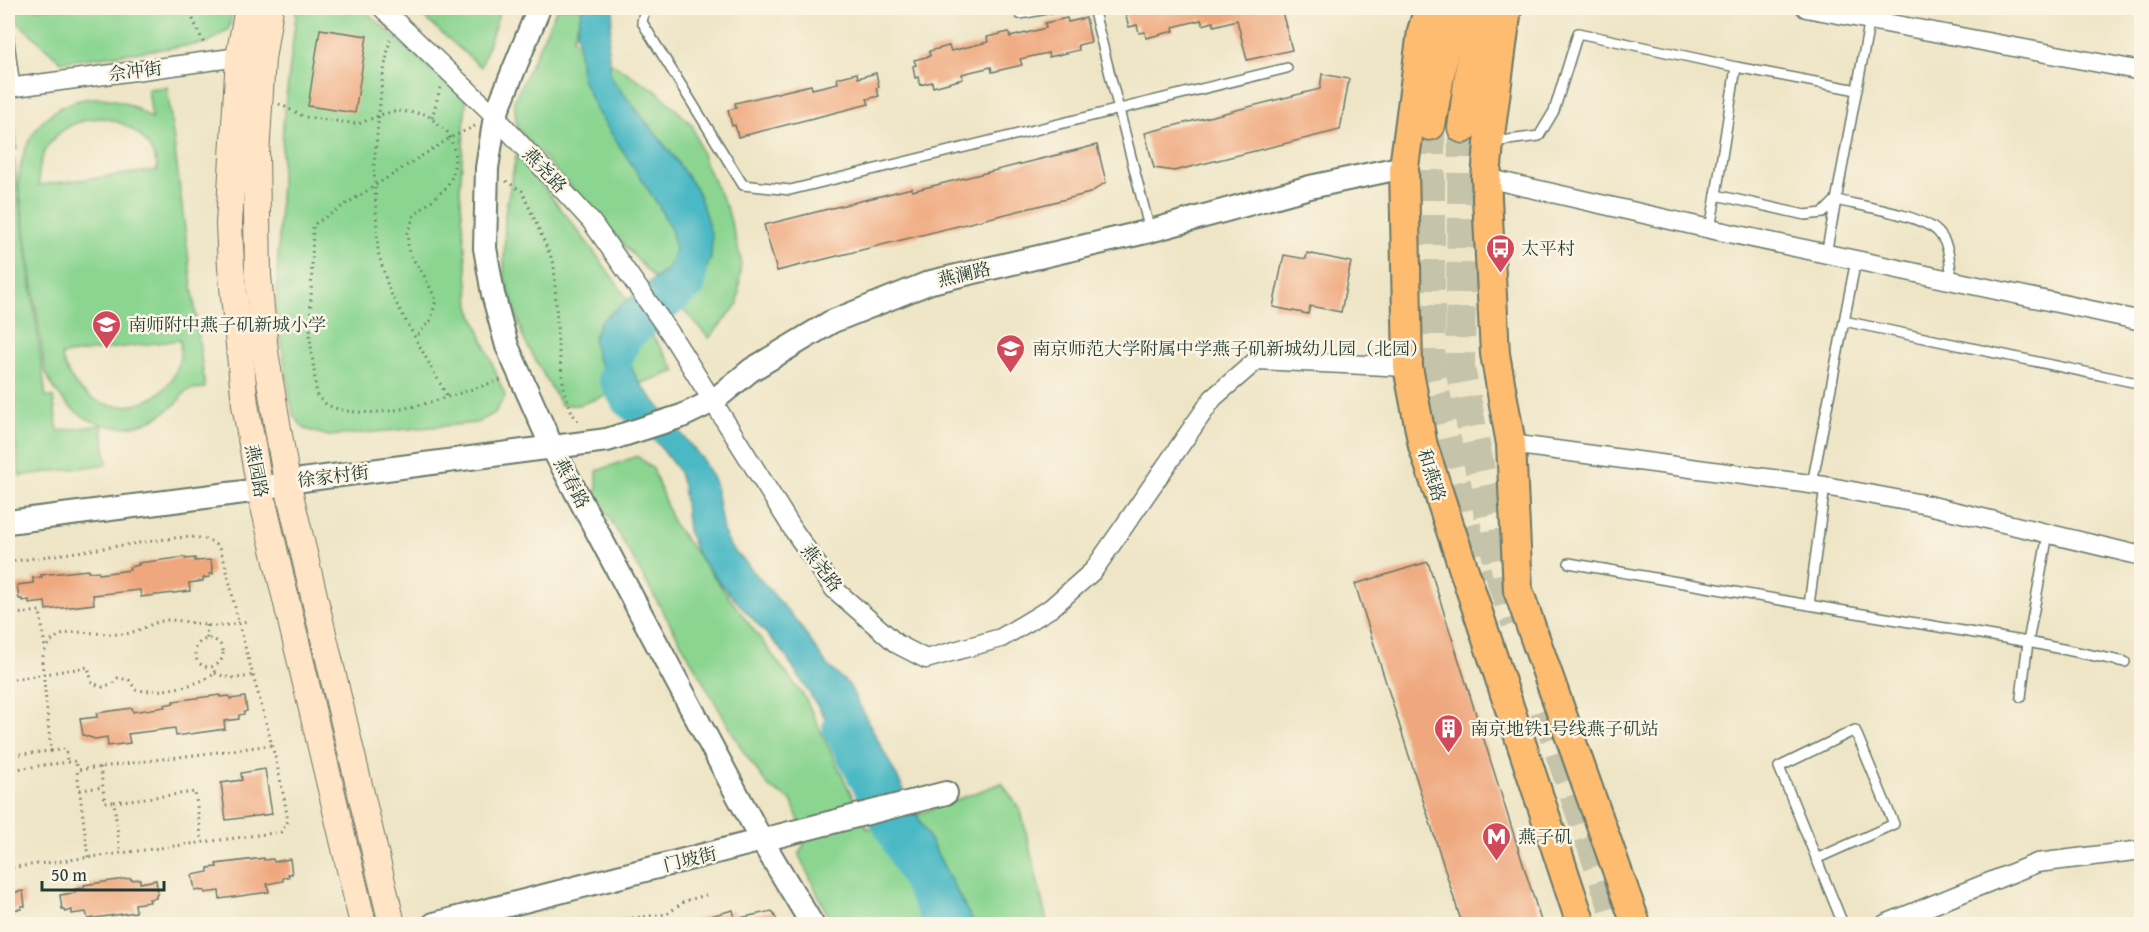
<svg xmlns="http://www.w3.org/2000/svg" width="2149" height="932" viewBox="0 0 2149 932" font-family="'Gentium Book Plus','Noto Serif SC',serif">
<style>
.green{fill:#8bd591;stroke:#558962;stroke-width:1.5;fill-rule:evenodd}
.water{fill:#4bb9c5;stroke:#357b7c;stroke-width:1.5}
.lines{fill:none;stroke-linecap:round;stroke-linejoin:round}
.river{stroke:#4bb9c5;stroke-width:28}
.building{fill:#efa77d}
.trunk-tunnel{stroke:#c5c3a9;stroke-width:30;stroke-dasharray:30 15;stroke-linecap:butt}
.service-casing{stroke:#677867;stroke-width:12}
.minor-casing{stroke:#677867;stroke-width:21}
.tertiary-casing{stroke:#677867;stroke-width:26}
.secondary-casing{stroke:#677867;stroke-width:28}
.primary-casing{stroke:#677867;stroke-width:32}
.trunk-casing{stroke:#677867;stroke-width:33}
.path{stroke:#677867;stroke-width:3;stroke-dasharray:1.5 4.5;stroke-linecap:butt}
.service{stroke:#fff;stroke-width:9}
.minor{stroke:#fff;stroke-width:18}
.tertiary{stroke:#fff;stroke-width:22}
.secondary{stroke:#ffe4c6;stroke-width:26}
.primary{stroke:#febc71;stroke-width:28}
.trunk{stroke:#febc71;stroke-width:30}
.labels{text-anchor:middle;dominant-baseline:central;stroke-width:5;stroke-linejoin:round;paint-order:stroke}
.street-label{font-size:18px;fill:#1f3d34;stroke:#fcf5e5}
.poi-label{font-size:18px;fill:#1f3d34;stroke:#fcf5e5;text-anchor:start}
</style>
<rect width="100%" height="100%" fill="#fcf5e5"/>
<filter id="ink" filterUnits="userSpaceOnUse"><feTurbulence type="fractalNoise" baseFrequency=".0167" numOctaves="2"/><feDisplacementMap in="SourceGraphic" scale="12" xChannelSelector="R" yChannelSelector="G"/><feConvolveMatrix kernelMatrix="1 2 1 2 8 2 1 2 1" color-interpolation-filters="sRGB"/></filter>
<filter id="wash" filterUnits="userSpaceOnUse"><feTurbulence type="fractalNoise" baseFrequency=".008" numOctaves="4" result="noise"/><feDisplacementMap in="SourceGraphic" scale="24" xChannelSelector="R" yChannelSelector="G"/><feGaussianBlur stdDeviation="1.35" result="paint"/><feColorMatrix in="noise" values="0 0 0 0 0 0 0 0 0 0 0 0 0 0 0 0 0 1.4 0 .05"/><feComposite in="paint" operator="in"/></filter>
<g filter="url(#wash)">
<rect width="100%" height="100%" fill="#eee5c6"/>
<g class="green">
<polygon points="8,8 233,8 229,29 207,43 61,62 8,13"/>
<polygon points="297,8 362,8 466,100 460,191 470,307 505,396 495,413 477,423 329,436 305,429 293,415 276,311 283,123"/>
<polygon points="413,8 501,8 481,67"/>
<polygon points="557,8 583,8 573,39 658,92 692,125 705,163 728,211 741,259 738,304 709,338 517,128 514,101"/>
<path d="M167,87L205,388C200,389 191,388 187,391C183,393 180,399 178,402C172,407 166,412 159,416C113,443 64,417 45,371L19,188C17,134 58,88 115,100C129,103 140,111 152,119L148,89ZM103,118C132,123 152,141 158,170L39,185C36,145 64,119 103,118ZM180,340C187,415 82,434 61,355Z"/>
<polygon points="13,115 17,149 8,150 8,116"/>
<path d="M516,156C576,222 627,297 676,371L579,405H561L524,340L504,275L505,214Z"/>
<polygon points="14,160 46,397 53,397 58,431 102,425 107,464 20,476 8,386 8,161"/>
<polygon points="637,456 653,469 673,523 805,698 868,829 918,814 1002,783 1021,811 1047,922 1039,924 832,924 799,855 806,839 791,800 769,787 743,751 597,496 597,471"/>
</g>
<polygon class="water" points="582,8 614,8 608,46 611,78 674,157 699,194 712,237 711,258 702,277 691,289 638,325 631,347 631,366 638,381 702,459 715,483 723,531 731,548 747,564 799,624 826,664 849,685 974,924 939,924 858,770 784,653 719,582 697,554 688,531 683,486 678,470 612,383 597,359 593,340 600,322 668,268 675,251 672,232 659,206 596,110 581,76 577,30"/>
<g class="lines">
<g class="river">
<polyline points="658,428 625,402 612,377 628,338 691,286 693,272"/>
<polyline points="836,728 938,924"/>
</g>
</g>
<g id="blocks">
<g class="building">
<polygon points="1147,8 1281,8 1292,50 1247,60 1237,20 1214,26 1213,22 1203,25 1201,20 1173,27 1174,31 1146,38 1145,32 1139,33 1137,25 1129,27 1125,13"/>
<polygon points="1067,18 1068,22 1086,18 1091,42 1078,45 1079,50 1049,57 1048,53 1020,59 1022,65 992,72 991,67 962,74 963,79 933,87 932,82 920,85 918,77 915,78 913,66 916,65 914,60 930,56 929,51 949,46 951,51 988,42 987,37 1009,32 1010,37 1046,28 1045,23"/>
<polygon points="320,29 367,36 355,113 308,106"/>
<polygon points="857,73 858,78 876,73 879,87 876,88 879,96 867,99 869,104 738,137 735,125 732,126 728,110 736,108 735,103 811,85 812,89 838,83 837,78"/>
<polygon points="1322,74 1349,79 1340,130 1174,171 1154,168 1145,133 1320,89"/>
<polygon points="1097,145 1106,182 1090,193 777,271 764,225 912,188 912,191"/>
<polygon points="1307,253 1351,262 1341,312 1310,306 1308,314 1273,307 1284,255 1306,259"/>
<polygon points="185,557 185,559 195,558 195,561 211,560 213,574 209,574 210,577 203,578 203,581 189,583 190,591 141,597 140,590 93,595 94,604 46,610 45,602 29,604 29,600 22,601 22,599 19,599 17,585 33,583 33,578 42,577 41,575 88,570 88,572 98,571 99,574 130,570 129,567 139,565 138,563"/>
<polygon points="1428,562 1542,924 1462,924 1355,584"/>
<polygon points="220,695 220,697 229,696 230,699 245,697 247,711 244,712 244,714 239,715 239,719 224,721 225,729 176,736 175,728 128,734 130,743 108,746 107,737 95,739 83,735 80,719 97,717 97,713 132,708 133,712 165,707 164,705 174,703 173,701"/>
<polygon points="265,769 272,814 226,820 221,783 242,780 241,773"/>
<polygon points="264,858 264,860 273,859 274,862 290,859 292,874 288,874 289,877 283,878 283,881 267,884 269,892 220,899 219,891 205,893 205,891 195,890 192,875 208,872 208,868 217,867 216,864"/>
<polygon points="131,878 131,880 140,879 140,883 156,880 158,894 156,895 156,898 149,899 150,902 135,904 136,912 88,919 86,912 72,914 72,910 65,912 64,909 62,909 60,895 75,893 75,889 84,888 84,885"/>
<polygon points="23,891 25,906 21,906 21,909 8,910 8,893"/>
<polygon points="733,910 735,919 772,911 779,924 696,924 695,920"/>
</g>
</g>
</g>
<g filter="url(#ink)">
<use href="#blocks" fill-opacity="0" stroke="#677867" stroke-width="1.5"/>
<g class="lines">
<g class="trunk-tunnel">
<polyline points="1430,125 1430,370 1478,579"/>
<polyline points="1463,128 1460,368 1502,582 1516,623"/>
<polyline points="1545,709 1619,924"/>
</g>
<defs>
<g id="service">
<polyline points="645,8 642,22 743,185 790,190 1287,68"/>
<polyline points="1018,8 1020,14 1052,8"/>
<polyline points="1093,8 1150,231"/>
<polyline points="8,34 15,87"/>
<polyline points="1493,142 1539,136 1554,111 1578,33 1736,67"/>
<polyline points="1716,195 1736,67 1857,90"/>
<path d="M1710,229L1716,195L1805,215L1823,213L1836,200C1861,206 1922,215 1938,232C1950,244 1950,265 1952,281"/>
<polyline points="1826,254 1870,19"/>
<polyline points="1844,321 2142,384"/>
<polyline points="8,444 9,456 8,461"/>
<polyline points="1812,484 1856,260"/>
<polyline points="1825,486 1809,605 2028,642 2048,534"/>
<polyline points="1569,563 1809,605"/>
<polyline points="2021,697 2028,642 2125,662"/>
<polyline points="1816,859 1894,824 1855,730 1779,767 1843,924"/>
</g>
<g id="minor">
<polyline points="382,8 495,116 591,221 670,333 794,531 834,589 897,644 926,659 1001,638 1051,608 1093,571 1213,398 1257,360 1408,367"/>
<polyline points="1806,8 2142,71"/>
<polyline points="8,88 239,57 249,58"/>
<polyline points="1486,178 1710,229 2142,321"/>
<polyline points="1511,444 1825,486 1928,505 2142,556"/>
<polyline points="1885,924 2037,863 2142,850"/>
</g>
<g id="tertiary">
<polyline points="539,8 495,116 487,168 485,248 493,294 507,346 552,447 762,841 812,924"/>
<polyline points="8,522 260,490 287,482 607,440 682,416 713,401 751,370 831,322 931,282 1150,231 1310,187 1404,167"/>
<polyline points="434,924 946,793"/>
</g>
<g id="secondary">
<polyline points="248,8 239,57 229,224 231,267 245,404 260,490 363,924"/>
<polyline points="270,8 262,59 256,155 258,275 265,352 287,482 392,924"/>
</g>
<g id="primary">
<polyline points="1429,8 1422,31 1404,167 1408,367 1423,446 1581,924"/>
<polyline points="1507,8 1489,143 1486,178 1495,354 1511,444 1518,590 1636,924"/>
</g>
<g id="trunk">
<polyline points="1430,125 1451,8"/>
<polyline points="1463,128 1479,8"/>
</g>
</defs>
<use href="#service" class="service-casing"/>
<use href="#minor" class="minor-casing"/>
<use href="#tertiary" class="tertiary-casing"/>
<use href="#secondary" class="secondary-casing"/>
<use href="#primary" class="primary-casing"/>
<use href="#trunk" class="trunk-casing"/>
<g class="path">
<polyline points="188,8 204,44"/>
<polyline points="390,39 382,82 374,165 378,252 389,290 448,398"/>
<polyline points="279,104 305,117 358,124 383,114 398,111 426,114 447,132 453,145 455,158 453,175 446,188 414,216 407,233 409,253 425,277 436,300 431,320 415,338"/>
<polyline points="432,118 441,85"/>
<path d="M475,126L450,138L313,225L310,338L317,396C321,400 326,405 332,407C382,425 453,394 501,380"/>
<polyline points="506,181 522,191 554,264 558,344 564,389 572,413 580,424"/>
<path d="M8,562L173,538C187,537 206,535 217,546C226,555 233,601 237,616C254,684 277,751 288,821L281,832L8,868"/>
<polyline points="8,615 40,611 45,648"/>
<polyline points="206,625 207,639"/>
<circle cx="209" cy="653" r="14"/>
<path d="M215,673C229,679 238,679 253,675"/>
<path d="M8,680L88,667L92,683L103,687L113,683L118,678L129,680L136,690C157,693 198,687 215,673L213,667"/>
<path d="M8,728L11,755L51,751L42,661C49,618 95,637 124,634C140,632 153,621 168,620C181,620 193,623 205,625C219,628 233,624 247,621"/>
<polyline points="51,751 66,749 67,762"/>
<polyline points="100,767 105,802 114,802 120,853"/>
<polyline points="8,770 76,761 77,770"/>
<polyline points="80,790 103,787"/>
<polyline points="114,802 195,792 202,842"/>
<polyline points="88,857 77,770 272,745"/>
<polyline points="609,924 624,919 667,914 685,901 706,895"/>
</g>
<use href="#service" class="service"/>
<use href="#minor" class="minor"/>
<use href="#tertiary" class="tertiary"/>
<use href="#secondary" class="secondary"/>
<use href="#primary" class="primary"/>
<use href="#trunk" class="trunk"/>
</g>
</g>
<defs>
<symbol id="bus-pin" viewBox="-11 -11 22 30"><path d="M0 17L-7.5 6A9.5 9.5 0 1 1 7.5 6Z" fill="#d1495b" stroke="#fcf5e5"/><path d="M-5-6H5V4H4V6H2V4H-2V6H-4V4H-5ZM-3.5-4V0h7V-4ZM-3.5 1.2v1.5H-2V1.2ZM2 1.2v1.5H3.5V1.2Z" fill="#fff"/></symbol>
<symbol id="school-pin" viewBox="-11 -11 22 30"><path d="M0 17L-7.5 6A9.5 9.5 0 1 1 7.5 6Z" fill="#d1495b" stroke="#fcf5e5"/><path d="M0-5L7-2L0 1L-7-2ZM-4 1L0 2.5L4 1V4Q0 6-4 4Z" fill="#fff"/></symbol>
<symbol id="building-pin" viewBox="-11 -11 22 30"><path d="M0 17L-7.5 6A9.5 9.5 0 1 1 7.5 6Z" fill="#d1495b" stroke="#fcf5e5"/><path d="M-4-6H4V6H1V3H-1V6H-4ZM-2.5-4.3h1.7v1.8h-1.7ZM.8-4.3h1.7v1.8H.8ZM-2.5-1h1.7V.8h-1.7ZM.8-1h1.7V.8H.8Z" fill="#fff"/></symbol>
<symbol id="metro-pin" viewBox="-11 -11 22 30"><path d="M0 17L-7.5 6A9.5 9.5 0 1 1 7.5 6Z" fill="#d1495b" stroke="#fcf5e5"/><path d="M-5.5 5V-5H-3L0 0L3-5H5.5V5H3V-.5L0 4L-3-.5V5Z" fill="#fff"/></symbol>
</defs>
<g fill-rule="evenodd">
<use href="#bus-pin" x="1484" y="232" width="33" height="45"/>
<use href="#school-pin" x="90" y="308" width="33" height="45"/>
<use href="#school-pin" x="994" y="332" width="33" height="45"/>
<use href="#building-pin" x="1432" y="712" width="33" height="45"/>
<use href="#metro-pin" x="1480" y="820" width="33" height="45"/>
</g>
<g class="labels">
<g class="street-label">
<text transform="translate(135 71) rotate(-7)">佘冲街</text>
<text transform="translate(545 170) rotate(47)">燕尧路</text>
<text transform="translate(964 274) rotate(-13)">燕澜路</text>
<text transform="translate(257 471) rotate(79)">燕园路</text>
<text transform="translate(1432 475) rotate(73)">和燕路</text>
<text transform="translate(333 476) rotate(-7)">徐家村街</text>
<text transform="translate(572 483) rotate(62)">燕春路</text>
<text transform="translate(822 568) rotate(53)">燕尧路</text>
<text transform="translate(690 859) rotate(-14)">门坡街</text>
</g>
<g class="poi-label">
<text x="1521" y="248">太平村</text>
<text x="128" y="324">南师附中燕子矶新城小学</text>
<text x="1032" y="348">南京师范大学附属中学燕子矶新城幼儿园（北园）</text>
<text x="1470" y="728">南京地铁1号线燕子矶站</text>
<text x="1518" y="836">燕子矶</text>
</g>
</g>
<rect width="2149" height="932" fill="none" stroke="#fcf5e5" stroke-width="30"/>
<path d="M42 881v9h122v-9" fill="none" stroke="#1f3d34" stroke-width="3"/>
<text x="51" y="881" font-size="18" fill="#1f3d34" stroke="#fcf5e5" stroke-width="4.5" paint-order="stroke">50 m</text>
</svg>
